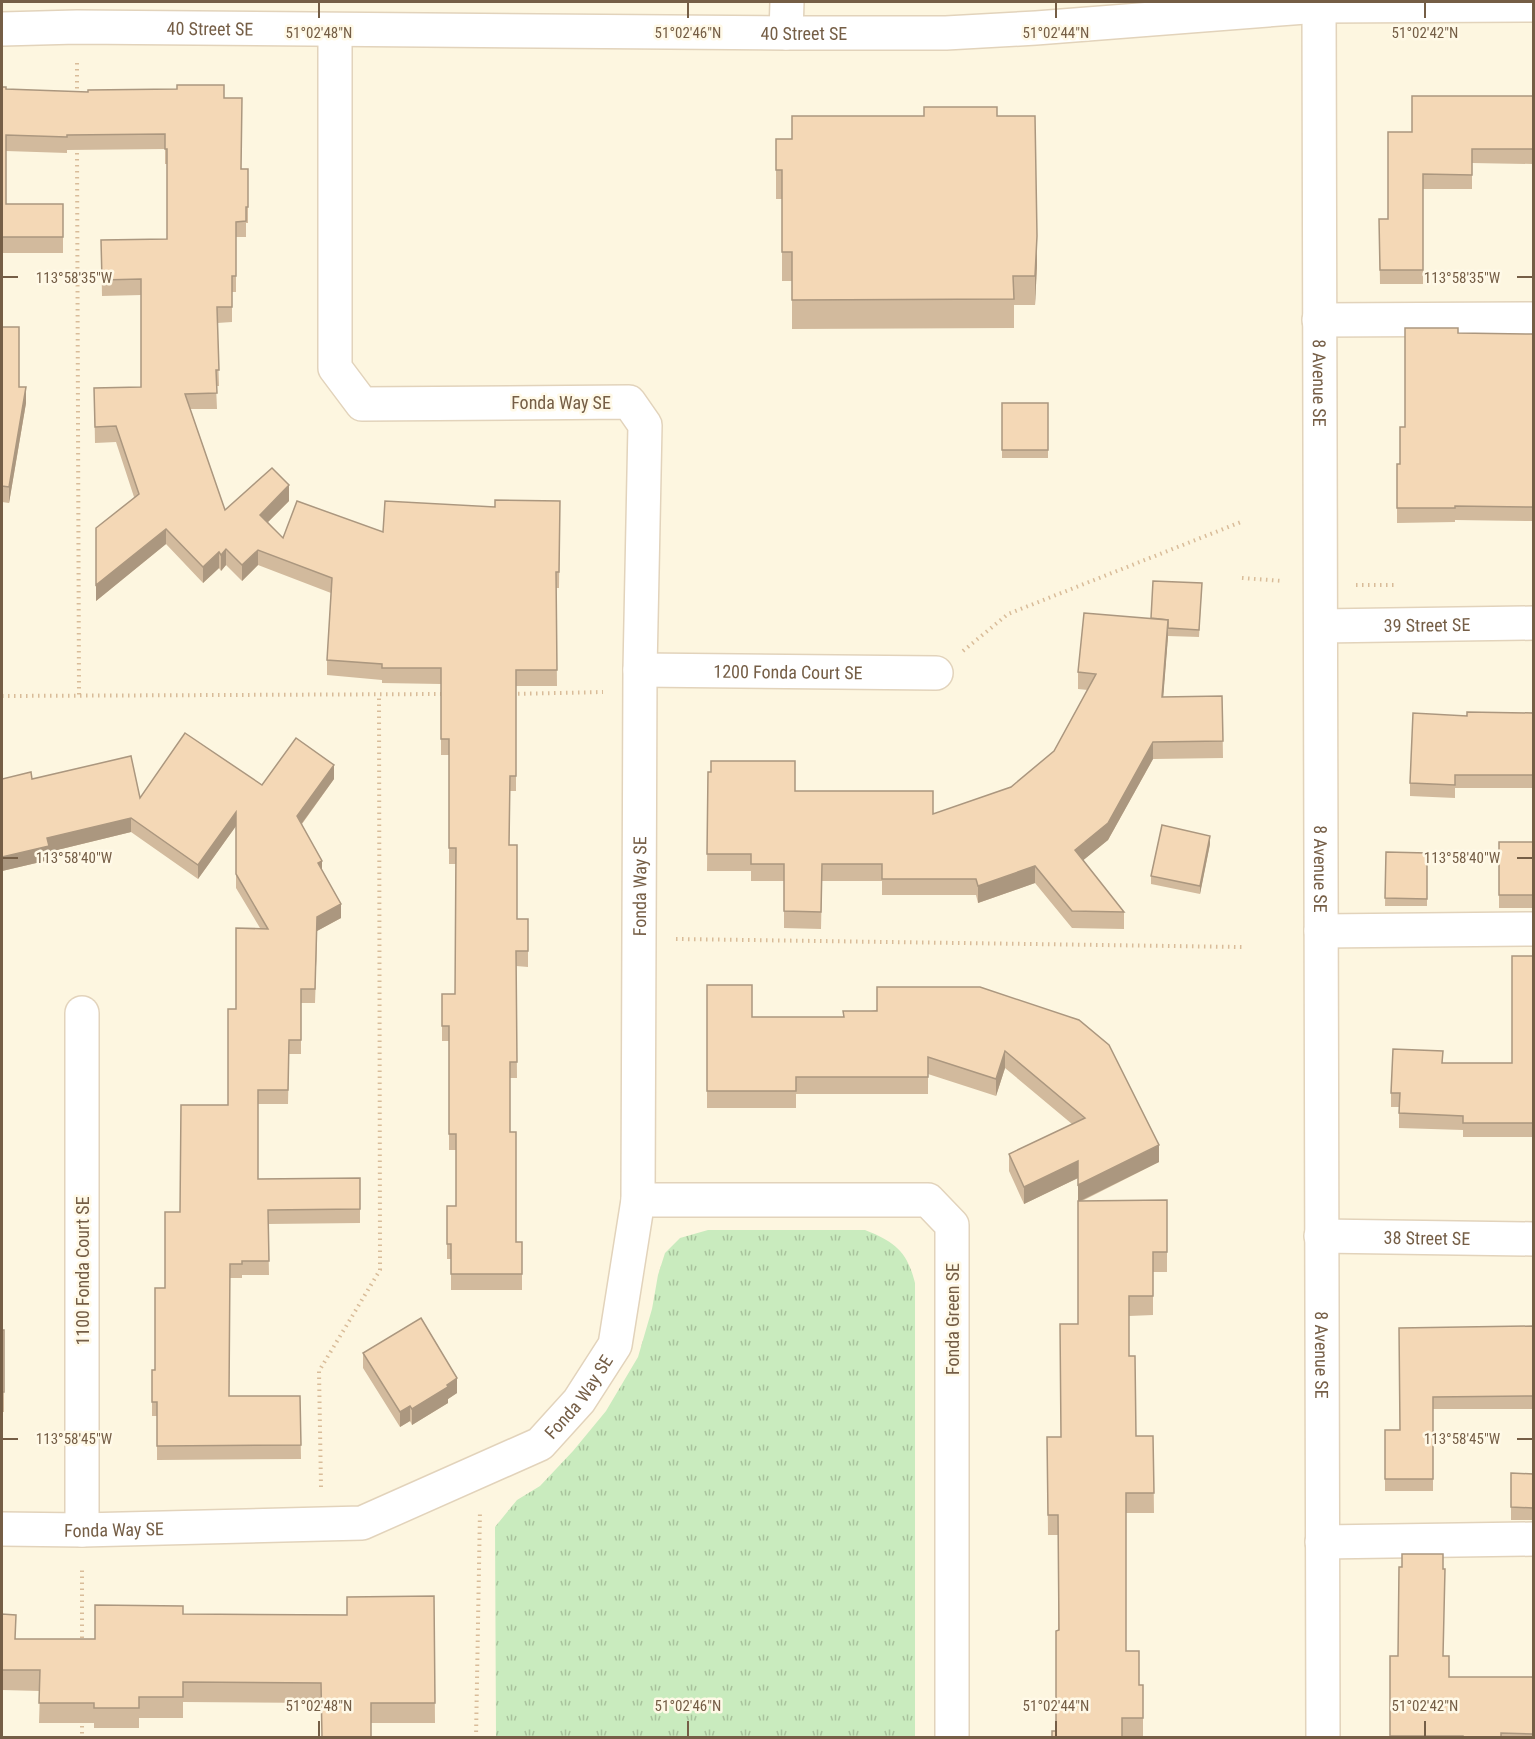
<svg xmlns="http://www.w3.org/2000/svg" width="1535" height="1739" viewBox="0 0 1535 1739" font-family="'Roboto Condensed',sans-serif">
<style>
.park{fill:url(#park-tufts)}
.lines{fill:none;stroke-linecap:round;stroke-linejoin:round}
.minor-casing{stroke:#e2d3bb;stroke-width:36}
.path{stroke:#d9bc99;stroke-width:4;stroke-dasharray:1.5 4.5;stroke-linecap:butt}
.minor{stroke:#fff;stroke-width:33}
.wall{fill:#d2ba9d}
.shaded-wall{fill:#ab977f}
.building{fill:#f4d8b6;stroke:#ab977f;stroke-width:1.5}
.ticks{fill:none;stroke:#755e46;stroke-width:2}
.labels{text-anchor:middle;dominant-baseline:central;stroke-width:5;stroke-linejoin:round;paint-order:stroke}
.street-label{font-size:18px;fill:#755e46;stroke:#fff9e7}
.ticks-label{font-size:15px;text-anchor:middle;fill:#755e46;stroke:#fff9e7;stroke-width:5;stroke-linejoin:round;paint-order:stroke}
</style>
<defs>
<pattern id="park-tufts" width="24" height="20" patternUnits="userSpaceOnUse" patternTransform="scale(1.5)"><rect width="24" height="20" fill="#c9ebbe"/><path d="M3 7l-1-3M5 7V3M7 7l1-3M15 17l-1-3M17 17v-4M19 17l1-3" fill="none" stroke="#a8c29c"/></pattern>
</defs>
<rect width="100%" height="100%" fill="#fdf6e0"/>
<path class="park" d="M708,1230H865C895,1242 907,1251 915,1283V1737H496L495,1527L517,1500L540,1486L573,1451L606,1411L638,1357L652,1309L658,1275L665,1253L680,1238Z"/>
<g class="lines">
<defs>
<g id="minor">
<path id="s1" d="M1319,2L1323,1738"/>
<path id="s2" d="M2,29L77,27L786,33H946L1036,28L1319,6L1534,5"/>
<polyline points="786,33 787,2"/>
<polyline points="1319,320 1534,319"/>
<path id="s3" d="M1321,626L1534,623"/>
<path id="s4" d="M640,670L936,673"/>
<polyline points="1321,931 1534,929"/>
<polyline points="82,1013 82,1530"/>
<polyline points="638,1200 928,1200 952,1225 952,1738"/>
<path id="s5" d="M1321,1236L1534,1239"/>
<path id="s6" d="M2,1529L82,1530L362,1523L540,1444L579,1401L615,1345L638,1200L640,670L645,425L629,402L362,404L335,368V31"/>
<polyline points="1322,1542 1534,1539"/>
</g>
</defs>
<use href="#minor" class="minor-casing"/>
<g class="path">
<polyline points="77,63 77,94"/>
<polyline points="77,147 79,695"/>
<polyline points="1242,578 1283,581"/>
<polyline points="1356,585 1394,585"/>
<polyline points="963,651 1008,614 1241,522"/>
<polyline points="512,694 603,692"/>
<polyline points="2,696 445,694"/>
<polyline points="676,939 1242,947"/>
<polyline points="321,1487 319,1371 380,1270 379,694"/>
<polyline points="82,1644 82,1567"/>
<polyline points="82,1720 82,1738"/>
<polyline points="476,1738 480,1510"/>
</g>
<use href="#minor" class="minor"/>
</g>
<g class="wall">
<polygon points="2,87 6,89 224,98 241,169 248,169 248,223 246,223 246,237 236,237 236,292 232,292 232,322 217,323 219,386 216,386 217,409 190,409 225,510 289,501 268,522 283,538 383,532 495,507 560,501 559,588 556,588 557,686 516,686 516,791 510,791 509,845 517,919 528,919 528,967 516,966 517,1078 510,1078 510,1132 516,1242 522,1242 522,1290 451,1290 451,1259 447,1259 447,1206 456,1206 456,1150 449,1150 449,1041 442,1041 442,994 455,994 456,864 449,864 449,755 441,755 441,684 382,683 382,680 327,675 327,660 331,593 258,565 242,581 226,565 221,571 219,568 203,583 166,544 96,601 134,497 116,442 95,443 94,388 141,387 141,295 102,296 101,240 167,239 167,164 165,164 165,149 67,150 67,153 6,151 6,204 63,204 63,253 2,253"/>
<polygon points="1533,96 1533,164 1472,163 1472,189 1423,189 1423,284 1380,284 1379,219 1388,219 1412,132"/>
<polygon points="997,116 1037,265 1035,305 1014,305 1014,328 792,329 792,281 782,281 782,199 776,199 776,139 792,139"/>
<polygon points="2,327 19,387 26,403 9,503 2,502"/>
<polygon points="1458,333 1533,334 1533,521 1455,520 1455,522 1397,523 1397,464 1400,464 1405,427"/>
<rect x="1002" y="403" width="46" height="55"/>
<polygon points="1202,583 1199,637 1168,636 1163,697 1222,696 1223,758 1153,759 1108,840 1083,860 1124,912 1124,929 1072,928 1035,883 978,903 976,895 882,895 882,881 822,881 821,929 784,928 784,881 751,881 751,871 707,871 708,772 795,791 933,814 1011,787 1054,751 1088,690 1078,689 1078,672 1151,618"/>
<polygon points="1533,713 1533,788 1455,788 1455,798 1410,796 1410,783 1467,716"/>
<polygon points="2,779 32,779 140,798 334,779 302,824 341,918 317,931 315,1003 301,1003 301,1054 289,1054 288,1104 258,1104 258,1179 360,1178 360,1223 268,1224 269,1275 242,1275 242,1278 230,1278 229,1396 300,1396 301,1459 157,1460 157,1416 152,1416 152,1370 155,1370 165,1288 180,1212 228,1105 236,1009 260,928 236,888 236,826 198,879 131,832 49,852 49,860 2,871"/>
<rect x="1499" y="842" width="34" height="66"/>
<polygon points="1210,844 1200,894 1151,884 1151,876"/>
<polygon points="1386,852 1427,853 1427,906 1385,906"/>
<polygon points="1533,956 1533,1137 1463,1137 1463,1130 1399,1128 1399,1107 1391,1107 1391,1093 1443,1063 1512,1063"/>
<polygon points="707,985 752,1017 844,1017 980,987 1159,1162 1082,1201 1167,1200 1167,1272 1153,1272 1153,1315 1129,1316 1129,1356 1136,1436 1153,1436 1154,1513 1126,1513 1126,1651 1139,1685 1143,1685 1143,1737 1052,1737 1056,1731 1058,1630 1058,1535 1048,1535 1047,1437 1061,1437 1078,1324 1078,1178 1024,1204 1009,1171 1009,1154 1072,1124 1005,1068 996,1096 928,1074 928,1094 796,1094 796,1108 707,1108"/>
<polygon points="1533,1326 1533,1409 1433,1409 1433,1491 1385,1491 1385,1430 1400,1430 1399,1328"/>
<rect x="2" y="1330" width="2" height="82"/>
<polygon points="363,1353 457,1393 448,1399 448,1403 412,1425 410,1421 400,1427 363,1368"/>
<polygon points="1511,1473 1533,1474 1533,1520 1511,1520"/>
<polygon points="434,1596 435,1723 371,1723 321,1703 183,1702 183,1718 139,1718 139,1728 94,1728 94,1723 39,1723 40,1691 2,1690 2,1614 16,1639 95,1639 183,1614 347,1615"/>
<polygon points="1390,1656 1444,1656 1449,1677 1533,1677 1533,1737 1390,1737"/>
</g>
<g class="shaded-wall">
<polygon points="1037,236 1037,265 1035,305 1035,276"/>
<polygon points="26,387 26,403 9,503 9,487"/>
<polygon points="289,485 289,501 260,530 260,515"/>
<polygon points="166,529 166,544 96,601 96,585"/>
<polygon points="226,549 226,565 221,571 221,555"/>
<polygon points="258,550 258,565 242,581 242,565"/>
<polygon points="219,552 219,568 203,583 203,567"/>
<polygon points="1168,620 1168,637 1162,713 1162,697"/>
<polygon points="1153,742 1153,759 1108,840 1075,867 1075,850"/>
<polygon points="334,765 334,779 297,830 297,816"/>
<polygon points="236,812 236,826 198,879 198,865"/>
<polygon points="131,818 131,832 49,852 49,860 2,871 2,857 47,838"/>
<polygon points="1210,836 1210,844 1200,894 1200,886"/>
<polygon points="322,861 322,875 318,863"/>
<polygon points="1035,866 1035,883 978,903 978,886"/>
<polygon points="341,904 341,918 317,931 315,1003 317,917"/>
<polygon points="1005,1051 1005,1068 996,1096 996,1079"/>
<polygon points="1159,1145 1159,1162 1078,1202 1078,1185"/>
<polygon points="1078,1161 1078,1178 1024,1204 1024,1187"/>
<polygon points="457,1378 457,1393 448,1399 448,1403 412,1425 412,1409"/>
<polygon points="410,1406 410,1421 400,1427 400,1412"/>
</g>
<g class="building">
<polygon points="177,85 224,85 224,98 242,98 241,169 248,169 248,207 246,207 246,221 236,222 236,276 232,276 232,307 217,307 219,370 216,370 217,393 185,394 225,510 272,468 289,485 260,515 283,538 297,501 383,532 385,501 495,507 495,500 560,501 559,572 556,572 557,670 516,670 516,776 510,776 509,845 517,845 517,919 528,919 528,951 516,951 517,1062 510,1062 510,1132 516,1132 516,1242 522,1242 522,1274 451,1274 451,1244 447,1244 447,1206 456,1206 456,1134 449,1134 449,1026 442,1026 442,994 455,994 456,848 449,848 449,739 441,739 441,668 382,668 382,664 327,660 332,578 258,550 242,565 226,549 221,555 219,552 203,567 166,529 96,585 96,528 139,494 116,426 95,427 94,388 141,387 141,279 102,280 101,240 167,239 167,149 165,149 165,134 67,135 67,137 6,135 6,204 63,204 63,237 2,237 2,87 6,87 6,89 88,92 88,90 177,89"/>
<polygon points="1412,96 1533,96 1533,149 1472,149 1472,175 1423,174 1423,270 1380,270 1379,219 1388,219 1388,132 1412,132"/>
<polygon points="924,107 997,107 997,116 1035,116 1037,236 1035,276 1013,276 1014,299 792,300 792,252 782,252 782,170 776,170 776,139 792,139 792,116 924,116"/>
<polygon points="2,327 19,327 19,387 26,387 9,487 2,486"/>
<polygon points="1405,328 1458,328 1458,333 1533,334 1533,507 1455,506 1455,508 1397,508 1397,464 1400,464 1400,427 1405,427"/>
<rect x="1002" y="403" width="46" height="47"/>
<polygon points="1153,581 1202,583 1199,630 1168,628 1168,620 1151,618"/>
<polygon points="1084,613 1168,620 1162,697 1222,696 1223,741 1153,742 1108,823 1075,850 1124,912 1072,911 1035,866 978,886 976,879 882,879 882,864 822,864 821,912 784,911 784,864 751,864 751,854 707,854 708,772 711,772 711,761 795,761 795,791 933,791 933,814 1011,787 1054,751 1096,674 1078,672"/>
<polygon points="1467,712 1533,713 1533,775 1455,775 1455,785 1410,783 1413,713 1467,716"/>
<polygon points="185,733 262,785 296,738 334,765 297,816 322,861 318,863 341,904 317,917 315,989 301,989 301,1040 289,1040 288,1090 258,1090 258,1179 360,1178 360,1209 268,1210 269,1261 242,1261 242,1264 230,1264 229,1396 300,1396 301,1445 157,1446 157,1402 152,1402 152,1370 155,1370 155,1288 165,1288 165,1212 180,1212 181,1105 228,1105 228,1009 236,1009 236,928 268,929 236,874 236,812 198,865 131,818 47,838 49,846 2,857 2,779 31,772 32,779 131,756 140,798"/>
<polygon points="1162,825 1210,836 1200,886 1151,876"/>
<rect x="1499" y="842" width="34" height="53"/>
<polygon points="1386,852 1427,853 1427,899 1385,898"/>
<polygon points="1512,956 1533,956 1533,1123 1463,1123 1463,1116 1399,1113 1400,1093 1391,1093 1393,1049 1443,1051 1442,1063 1512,1063"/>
<polygon points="707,985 752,985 752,1017 844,1017 843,1011 877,1011 877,987 980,987 1079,1020 1109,1045 1159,1145 1078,1185 1078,1161 1024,1187 1009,1154 1085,1118 1005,1051 996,1079 928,1057 928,1077 796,1077 796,1091 707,1091"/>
<polygon points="1167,1200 1167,1252 1153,1252 1153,1296 1129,1296 1129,1356 1135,1356 1136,1436 1153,1436 1154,1493 1126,1493 1126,1651 1139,1651 1139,1685 1143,1685 1143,1718 1122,1718 1122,1737 1052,1737 1052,1731 1056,1731 1056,1631 1059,1630 1058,1515 1048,1515 1047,1437 1061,1437 1060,1324 1078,1324 1078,1201"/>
<polygon points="421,1318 457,1378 447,1385 448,1387 412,1409 410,1406 400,1412 363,1353"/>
<polygon points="1533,1326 1533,1396 1433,1397 1433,1479 1385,1479 1385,1430 1400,1430 1399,1328"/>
<rect x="2" y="1330" width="2" height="62"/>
<polygon points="1511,1473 1533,1474 1533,1508 1511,1507"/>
<polygon points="1402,1554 1443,1554 1443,1569 1445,1569 1443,1656 1449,1656 1449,1677 1533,1677 1533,1734 1501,1733 1501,1737 1463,1737 1463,1736 1390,1736 1390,1656 1398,1656 1399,1567 1402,1567"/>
<polygon points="434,1596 435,1703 371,1703 371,1737 322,1737 321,1683 183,1682 183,1697 139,1697 139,1708 94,1708 94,1703 39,1703 40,1670 2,1670 2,1614 16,1615 15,1639 95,1639 95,1605 183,1606 183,1614 347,1615 347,1597"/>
</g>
<path class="ticks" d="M319,3V18M688,3V18M1056,3V18M1425,3V18M3,277H18M1517,277H1532M3,858H18M1517,858H1532M3,1439H18M1517,1439H1532M319,1721V1736M688,1721V1736M1056,1721V1736M1425,1721V1736"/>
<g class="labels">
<g class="street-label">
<text stroke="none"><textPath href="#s2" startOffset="208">40 Street SE</textPath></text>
<text stroke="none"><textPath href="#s2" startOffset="802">40 Street SE</textPath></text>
<text stroke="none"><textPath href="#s1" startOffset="381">8 Avenue SE</textPath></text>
<text x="561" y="402">Fonda Way SE</text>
<text stroke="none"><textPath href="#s3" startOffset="106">39 Street SE</textPath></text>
<text stroke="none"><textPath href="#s4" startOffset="148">1200 Fonda Court SE</textPath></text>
<text stroke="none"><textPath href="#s1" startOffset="867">8 Avenue SE</textPath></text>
<text stroke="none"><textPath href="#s6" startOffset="1140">Fonda Way SE</textPath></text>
<text stroke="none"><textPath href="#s5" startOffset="106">38 Street SE</textPath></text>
<text transform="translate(82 1271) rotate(-90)">1100 Fonda Court SE</text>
<text transform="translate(952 1319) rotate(-90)">Fonda Green SE</text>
<text stroke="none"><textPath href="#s1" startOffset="1353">8 Avenue SE</textPath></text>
<text stroke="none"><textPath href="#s6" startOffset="616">Fonda Way SE</textPath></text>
<text stroke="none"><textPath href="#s6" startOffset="112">Fonda Way SE</textPath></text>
</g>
</g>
<g class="ticks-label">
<text x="319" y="38">51°02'48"N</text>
<text x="688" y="38">51°02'46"N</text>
<text x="1056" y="38">51°02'44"N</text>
<text x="1425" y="38">51°02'42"N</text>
<text x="1462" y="283">113°58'35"W</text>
<text x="74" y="283">113°58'35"W</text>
<text x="1462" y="863">113°58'40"W</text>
<text x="74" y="863">113°58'40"W</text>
<text x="1462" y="1444">113°58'45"W</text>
<text x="74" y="1444">113°58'45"W</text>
<text x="319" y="1711">51°02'48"N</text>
<text x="688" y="1711">51°02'46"N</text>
<text x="1056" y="1711">51°02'44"N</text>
<text x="1425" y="1711">51°02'42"N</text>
</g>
<rect width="1535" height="1739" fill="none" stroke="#755e46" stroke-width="6"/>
</svg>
